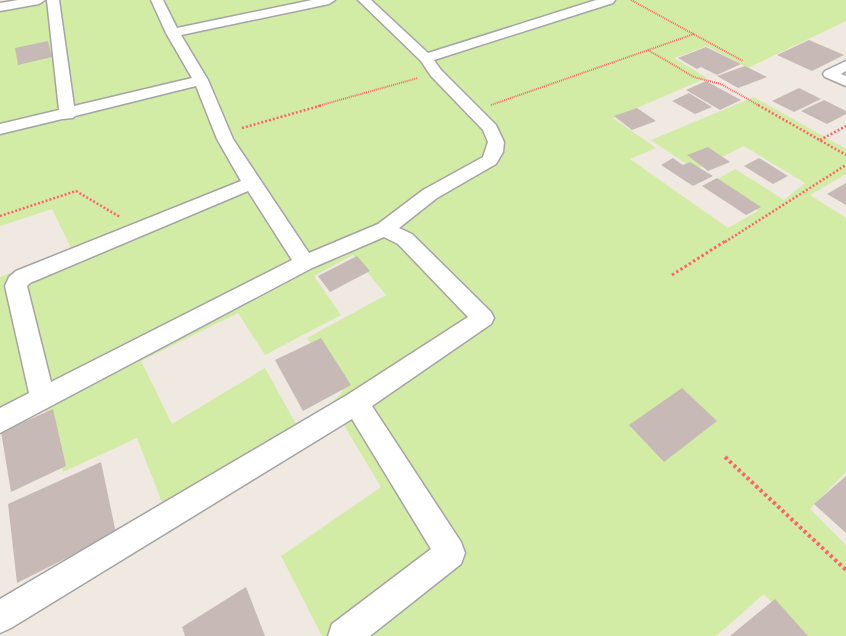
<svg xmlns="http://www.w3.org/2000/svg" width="846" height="636" viewBox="0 0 846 636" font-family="'Work Sans',sans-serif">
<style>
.grass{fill:#d2eca5}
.building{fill:#c7bab6}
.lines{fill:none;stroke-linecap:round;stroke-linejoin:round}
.minor-casing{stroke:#a4a4a4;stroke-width:3}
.path-far3{stroke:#ff636a;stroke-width:2;stroke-dasharray:1 1;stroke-linecap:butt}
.path-far2{stroke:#ff636a;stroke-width:2.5;stroke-dasharray:2 2;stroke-linecap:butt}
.path-far1{stroke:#ff636a;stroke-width:3;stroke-dasharray:2.5 2.5;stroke-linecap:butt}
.path{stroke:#ff636a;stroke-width:4;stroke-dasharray:3 3;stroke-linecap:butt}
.minor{fill:#fff;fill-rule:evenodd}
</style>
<rect width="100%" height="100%" fill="#efe9e2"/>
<polygon class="grass" points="46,0 846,0 846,21 748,68 707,46 674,58 707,78 613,118 656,148 630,159 728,228 758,211 714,181 735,169 784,200 805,183 744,146 695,170 651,140 754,97 846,149 846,174 810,195 846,218 846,472 810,509 846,545 846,636 802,636 764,594 716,636 322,636 281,556 381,487 331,404 343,391 307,338 386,295 353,255 314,276 341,315 265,355 238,313 141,361 172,424 265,368 296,424 163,505 137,438 63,472 44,408 0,429 0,277 72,250 52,209 0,226 0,9 46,2"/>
<g class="building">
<polygon points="809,40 844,55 812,71 777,55"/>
<polygon points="48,41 52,57 18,65 15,48"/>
<polygon points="706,47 741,64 717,75 701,67 697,69 678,58"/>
<polygon points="745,66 767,77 738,88 717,76"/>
<polygon points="706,81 741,100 720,110 686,90"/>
<polygon points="799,88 821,99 794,112 772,101"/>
<polygon points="689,93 712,107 695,114 672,101"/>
<polygon points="824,100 846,111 846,114 827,124 801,111"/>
<polygon points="637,108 656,121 632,130 614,116"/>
<polygon points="708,147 730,162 708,171 687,155"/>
<polygon points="673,158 683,165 690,162 713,176 693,186 661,165"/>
<polygon points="759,158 788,176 773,184 744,166"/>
<polygon points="717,178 761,207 746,215 702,186"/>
<polygon points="846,183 846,205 827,194"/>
<polygon points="357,256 370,271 330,292 318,276"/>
<polygon points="321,338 351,385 303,411 275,360"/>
<polygon points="682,388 717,421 664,462 629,425"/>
<polygon points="53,409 66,466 11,492 1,432"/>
<polygon points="101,462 116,533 17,583 8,504"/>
<polygon points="846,476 846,533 814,504"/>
<polygon points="246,587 265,636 185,636 182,627"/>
<polygon points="775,599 808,636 730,636"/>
</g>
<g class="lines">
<defs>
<g id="minor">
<polygon points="18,0 45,0 39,4 0,11 0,3"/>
<path d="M47,0H59L74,106L192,78L166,33L151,0H163L177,28L312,0H335L329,4L181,35L208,80L233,139L309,253L378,224L423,190L483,157L488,142L483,130L431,76L421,61L358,0H371L428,53L596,0H615L613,3L434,60L441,70L496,125L504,142L503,152L496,164L437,198L399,228L412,234L491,312L494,318L491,324L372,406L461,542L465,553L461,564L370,636H328L332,624L431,549L352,419L11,628L0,633V599L347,395L468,317L398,244L384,237L312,268L0,433V408L29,393L5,286L9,277L16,271L241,181L217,139L196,86L75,116L73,118L62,119L0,134V124L59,110ZM248,191L292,260L51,382L27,286L30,283Z"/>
<polygon points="846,61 846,71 841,74 846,76 846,86 825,77 823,74 825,71"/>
</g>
</defs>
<use href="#minor" class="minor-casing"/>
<g class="path-far3">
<polyline points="631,0 743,61"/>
<polyline points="648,50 694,77 721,84 760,106"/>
<polyline points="491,105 694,34"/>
<polyline points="318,106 418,78"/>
</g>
<g class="path-far2">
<polyline points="758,105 846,155"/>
<polyline points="242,128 323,105"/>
<polyline points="820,140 846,126"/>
<polyline points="0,216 76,191 120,217"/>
<polyline points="725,242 846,165"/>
</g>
<polyline class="path-far1" points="672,275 727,240"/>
<polyline class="path" points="725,457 846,570"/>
<use href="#minor" class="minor"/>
</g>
</svg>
